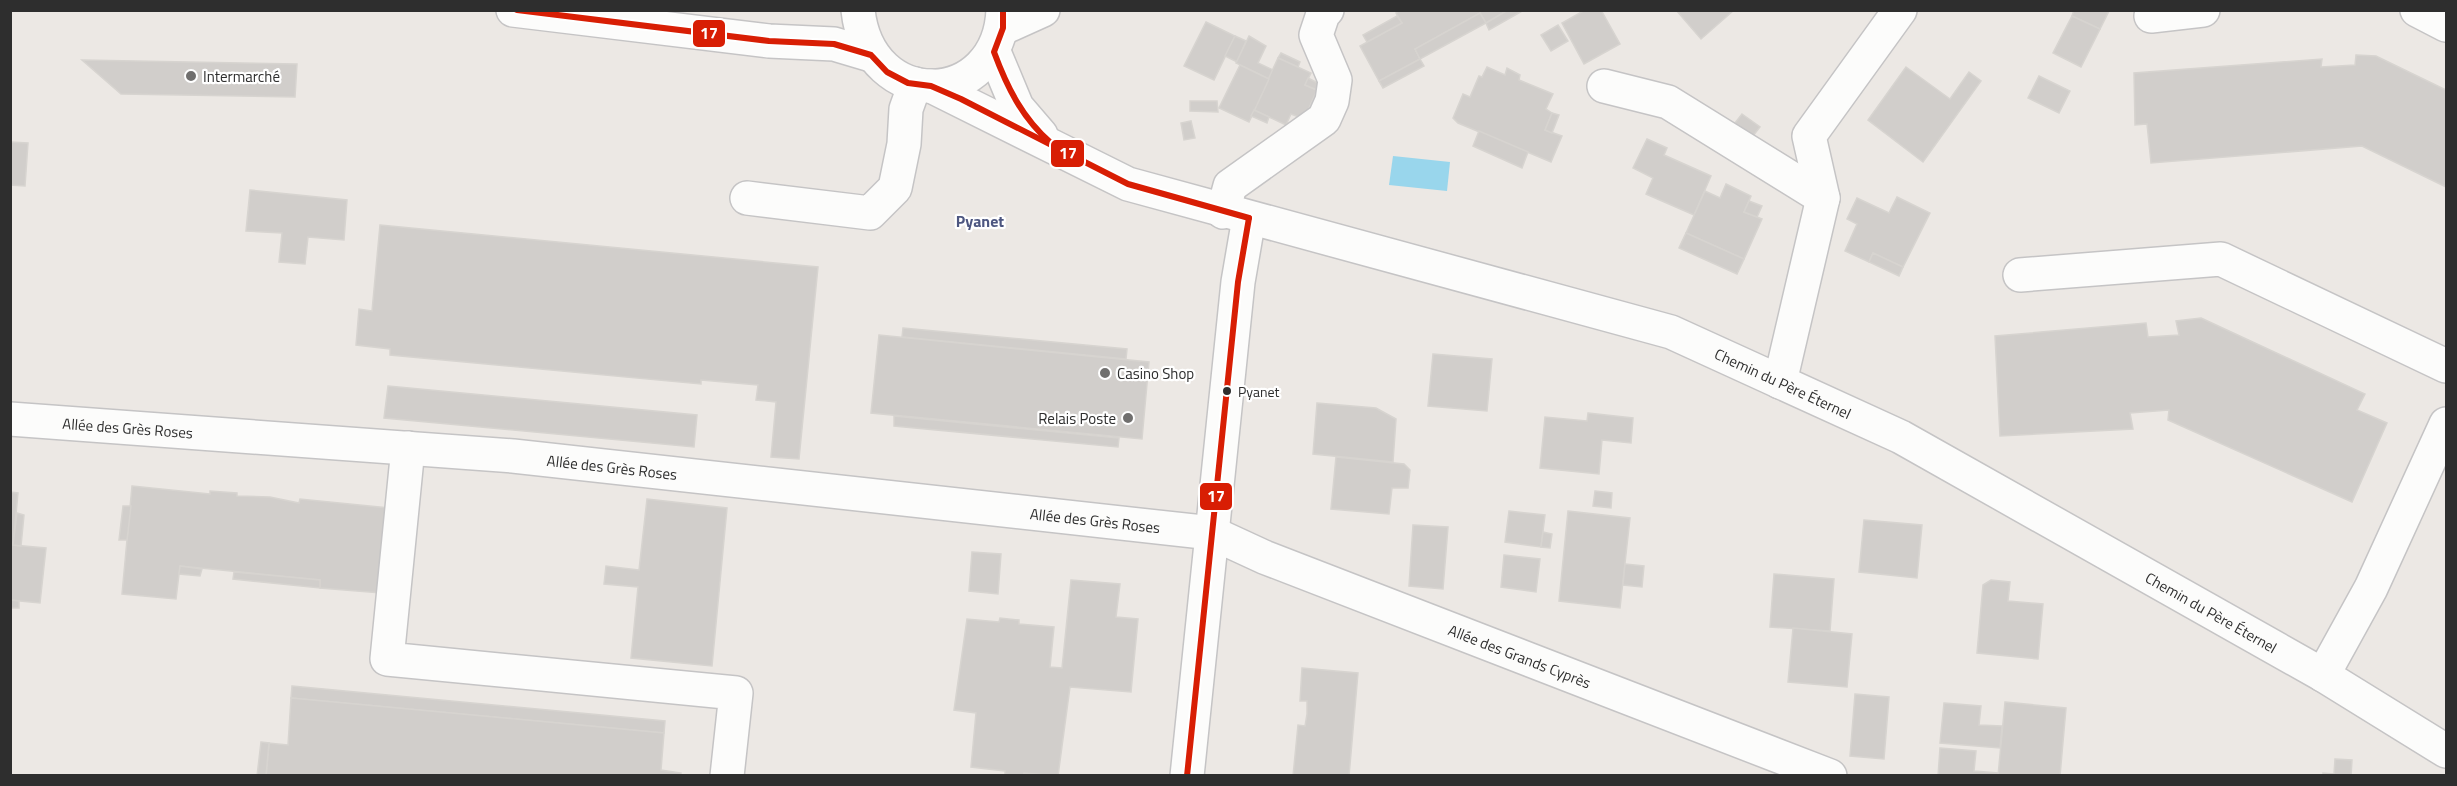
<svg xmlns="http://www.w3.org/2000/svg" width="2457" height="786" viewBox="0 0 2457 786" font-family="'Titillium Web',sans-serif">
<style>
.water{fill:#99d6ec}
.building{fill:#d1cecb;stroke:#d7d4d0;stroke-width:1.5}
.lines{fill:none;stroke-linecap:round;stroke-linejoin:round}
.minor-casing{stroke:#c5c4c5;stroke-width:36}
.secondary-casing{stroke:#c5c4c5;stroke-width:36}
.minor{stroke:#fcfcfb;stroke-width:33}
.secondary{stroke:#fcfcfb;stroke-width:33}
.bus-1-casing{stroke:#fff;stroke-width:10}
.bus-1{stroke:#d81e04;stroke-width:6}
.poi-dot{fill:#706f6e;stroke:#fff;stroke-width:2}
.bus-dot{fill:#2e2e2e;stroke:#fff;stroke-width:2}
.labels{text-anchor:middle;dominant-baseline:central;stroke-width:4.5;stroke-linejoin:round;paint-order:stroke}
.bus-label{font-size:14px;fill:#2e2e2e;stroke:#fff;text-anchor:start}
.poi-label{font-size:15px;fill:#2e2e2e;stroke:#fff;text-anchor:start}
.street-label{font-size:15px;fill:#2e2e2e;stroke:#fff}
.neighbourhood-label{font-size:16px;font-weight:bold;fill:#4d5680;stroke:#fff}
.line-badge{stroke:#fff;stroke-width:2}
.badge-label{font-size:16px;text-anchor:middle;font-weight:bold;fill:#fff}
</style>
<rect width="100%" height="100%" fill="#ece8e4"/>
<polygon class="water" points="1393,156 1450,162 1447,191 1389,185"/>
<g class="building">
<polygon points="1508,10 1486,23 1480,13 1415,49 1420,59 1379,81 1360,46 1402,23 1396,13 1400,10"/>
<polygon points="1508,10 1524,10 1489,30 1486,23"/>
<polygon points="1585,10 1601,10 1620,44 1584,64 1562,23"/>
<polygon points="1676,10 1734,10 1701,39"/>
<polygon points="2074,10 2109,10 2109,11 2100,29 2072,16"/>
<polygon points="1480,13 1486,23 1420,59 1415,49"/>
<polygon points="1397,16 1402,23 1367,42 1363,35"/>
<polygon points="2072,16 2100,29 2081,67 2053,53"/>
<polygon points="1206,22 1235,36 1214,80 1184,66"/>
<polygon points="1558,25 1568,41 1551,51 1541,35"/>
<polygon points="1235,36 1246,41 1237,62 1225,56"/>
<polygon points="1249,36 1266,46 1258,63 1273,70 1269,79 1236,63"/>
<polygon points="1281,53 1300,62 1298,67 1278,58"/>
<polygon points="2356,55 2376,56 2446,90 2446,187 2362,146 2151,163 2147,124 2135,125 2134,73 2322,59 2321,67 2355,65"/>
<polygon points="1278,58 1311,73 1305,85 1317,90 1304,119 1291,114 1286,125 1254,110"/>
<polygon points="1420,59 1424,66 1383,88 1379,81"/>
<polygon points="82,60 297,64 295,97 121,94"/>
<polygon points="1240,65 1269,79 1249,122 1219,108"/>
<polygon points="1487,67 1505,75 1507,68 1520,75 1519,80 1553,94 1546,109 1552,113 1545,130 1562,136 1551,162 1458,123 1453,118 1463,94 1470,97 1479,76 1482,77"/>
<polygon points="1906,67 1950,99 1969,72 1981,81 1923,162 1868,120"/>
<polygon points="2039,76 2070,91 2059,113 2028,98"/>
<polygon points="1308,78 1320,84 1317,90 1305,85"/>
<polygon points="1190,101 1217,101 1218,112 1190,111"/>
<polygon points="1254,110 1269,117 1267,123 1251,116"/>
<polygon points="1552,113 1559,115 1552,133 1545,130"/>
<polygon points="1742,114 1760,127 1749,141 1731,128"/>
<polygon points="1191,121 1195,138 1184,140 1181,123"/>
<polygon points="1479,131 1528,152 1522,168 1473,146"/>
<polygon points="1647,139 1667,148 1664,155 1711,176 1694,215 1646,194 1653,178 1633,168"/>
<polygon points="10,142 28,143 25,186 10,185"/>
<polygon points="1726,184 1751,196 1744,212 1762,219 1744,259 1686,233 1705,191 1720,198"/>
<polygon points="250,190 347,200 344,240 308,237 305,264 279,262 282,233 246,231"/>
<polygon points="1897,197 1930,213 1903,267 1873,253 1869,262 1845,251 1857,224 1847,219 1857,198 1889,213"/>
<polygon points="1749,201 1762,206 1757,217 1744,212"/>
<polygon points="380,225 818,267 799,459 771,457 776,402 756,400 758,385 701,380 701,384 390,355 390,349 356,345 359,309 372,311"/>
<polygon points="1686,233 1744,259 1737,274 1679,248"/>
<polygon points="1873,253 1903,267 1899,276 1869,262"/>
<polygon points="2201,318 2365,394 2357,410 2387,423 2352,502 2168,420 2169,410 2130,413 2133,429 2000,436 1995,336 2146,323 2148,337 2179,335 2176,321"/>
<polygon points="903,328 1127,349 1126,359 902,337"/>
<polygon points="879,335 1149,362 1142,439 871,413"/>
<polygon points="1433,354 1492,359 1487,411 1428,406"/>
<polygon points="388,386 697,415 694,447 384,418"/>
<polygon points="1317,403 1376,408 1396,419 1393,462 1313,454"/>
<polygon points="1588,413 1633,418 1631,443 1602,440 1599,474 1540,468 1545,417 1587,421"/>
<polygon points="894,416 1119,438 1118,447 894,426"/>
<polygon points="1336,457 1404,464 1410,470 1408,488 1392,488 1389,514 1331,509"/>
<polygon points="132,486 210,494 210,491 237,493 237,496 270,497 299,503 300,499 389,508 381,593 320,588 320,580 180,566 176,599 122,594"/>
<polygon points="1595,491 1612,493 1611,508 1593,506"/>
<polygon points="10,492 18,493 13,545 46,548 40,603 10,600"/>
<polygon points="647,499 727,508 712,666 631,658 638,587 604,584 606,566 639,570"/>
<polygon points="123,506 131,506 127,540 119,540"/>
<polygon points="1509,511 1545,515 1541,547 1505,542"/>
<polygon points="1568,511 1630,518 1620,608 1559,601"/>
<polygon points="17,513 24,515 21,546 13,545"/>
<polygon points="1864,520 1922,525 1917,578 1859,572"/>
<polygon points="1413,525 1448,527 1443,589 1409,586"/>
<polygon points="1543,532 1552,534 1550,548 1541,547"/>
<polygon points="972,552 1001,554 998,594 969,591"/>
<polygon points="1504,555 1540,559 1536,592 1501,587"/>
<polygon points="1625,564 1644,566 1642,587 1623,585"/>
<polygon points="180,566 202,569 200,576 179,574"/>
<polygon points="234,572 320,580 320,588 233,579"/>
<polygon points="1774,574 1834,579 1830,631 1770,627"/>
<polygon points="1071,580 1120,584 1116,617 1138,619 1131,692 1070,687 1058,776 1024,773 1023,776 1016,776 1005,774 1005,771 971,767 976,713 954,710 967,619 999,622 1000,618 1019,620 1019,624 1054,627 1050,667 1062,668"/>
<polygon points="1991,580 2010,582 2008,601 2043,604 2038,659 1977,653 1983,585"/>
<polygon points="10,600 19,601 19,608 10,608"/>
<polygon points="1793,628 1852,634 1847,687 1788,682"/>
<polygon points="1302,668 1358,673 1349,776 1293,776 1298,725 1305,726 1307,714 1307,701 1300,701"/>
<polygon points="292,686 665,721 664,733 291,698"/>
<polygon points="1855,694 1889,697 1884,759 1850,756"/>
<polygon points="291,698 664,733 661,770 681,773 680,776 266,776 269,743 288,745"/>
<polygon points="2005,702 2066,708 2060,776 1998,776"/>
<polygon points="1944,703 1981,706 1979,725 2002,726 2000,748 1940,743"/>
<polygon points="261,742 269,743 266,776 257,776"/>
<polygon points="1940,748 1976,751 1974,771 1998,773 1998,776 1938,776"/>
<polygon points="2335,759 2352,760 2351,776 2323,776 2323,773 2334,774"/>
</g>
<g class="lines">
<defs>
<g id="minor">
<polyline points="2417,10 2446,25"/>
<polyline points="2151,16 2203,10"/>
<polyline points="994,52 1017,107 1041,135"/>
<path id="s1" d="M931,86L1128,184L1671,332L1901,437L2323,675L2446,751"/>
<polyline points="1604,86 1668,102 1823,198"/>
<polyline points="747,198 870,213 895,188 904,144 906,109 915,84"/>
<polyline points="1223,212 1230,186 1324,119 1332,101 1335,80 1316,35 1323,14 1327,10"/>
<polyline points="2020,275 2221,259 2446,366"/>
<polyline points="1780,382 1823,198 1809,136 1900,10"/>
<path id="s2" d="M10,419L513,456L1212,533L1264,557L1830,776"/>
<polyline points="408,448 387,659 736,693 727,776"/>
<polyline points="2323,675 2371,588 2446,424"/>
<polyline points="1187,776 1238,282 1249,218"/>
</g>
<g id="secondary">
<polyline points="513,10 769,41 834,44 871,55"/>
<path d="M858,10C869,114 999,109 1003,10"/>
<polyline points="1003,28 1043,10"/>
</g>
</defs>
<use href="#minor" class="minor-casing"/>
<use href="#secondary" class="secondary-casing"/>
<use href="#minor" class="minor"/>
<use href="#secondary" class="secondary"/>
<defs>
<g id="bus-1">
<polyline points="517,10 769,41 834,44 871,55 887,72 908,83 931,86 961,99 1128,184 1249,218"/>
<path d="M1003,10V28L994,52C1007,87 1022,118 1051,143"/>
<polyline points="1187,776 1238,282 1249,218"/>
</g>
</defs>
<use href="#bus-1" class="bus-1-casing"/>
<use href="#bus-1" class="bus-1"/>
</g>
<g class="poi-dot">
<circle cx="191" cy="76" r="6"/>
<circle cx="1105" cy="373" r="6"/>
<circle cx="1128" cy="418" r="6"/>
</g>
<circle class="bus-dot" cx="1227" cy="391" r="5"/>
<g class="labels">
<g class="bus-label">
<text x="1238" y="391">Pyanet</text>
</g>
<g class="poi-label">
<text x="203" y="76">Intermarché</text>
<text x="1117" y="373">Casino Shop</text>
<text x="1116" y="418" text-anchor="end">Relais Poste</text>
</g>
<g class="street-label">
<text stroke="none"><textPath href="#s1" startOffset="906">Chemin du Père Éternel</textPath></text>
<text stroke="none"><textPath href="#s2" startOffset="118">Allée des Grès Roses</textPath></text>
<text stroke="none"><textPath href="#s2" startOffset="604">Allée des Grès Roses</textPath></text>
<text stroke="none"><textPath href="#s2" startOffset="1090">Allée des Grès Roses</textPath></text>
<text stroke="none"><textPath href="#s1" startOffset="1392">Chemin du Père Éternel</textPath></text>
<text stroke="none"><textPath href="#s2" startOffset="1539">Allée des Grands Cyprès</textPath></text>
</g>
<g class="neighbourhood-label">
<text x="980" y="221">Pyanet</text>
</g>
</g>
<g class="line-badge">
<rect x="692" y="19" width="34" height="29" rx="6" fill="#d81e04"/>
<rect x="1050" y="139" width="35" height="29" rx="6" fill="#d81e04"/>
<rect x="1199" y="482" width="34" height="29" rx="6" fill="#d81e04"/>
</g>
<g class="badge-label">
<text x="709" y="39">17</text>
<text x="1068" y="159">17</text>
<text x="1216" y="502">17</text>
</g>
<rect width="2457" height="786" fill="none" stroke="#2e2e2e" stroke-width="24"/>
</svg>
